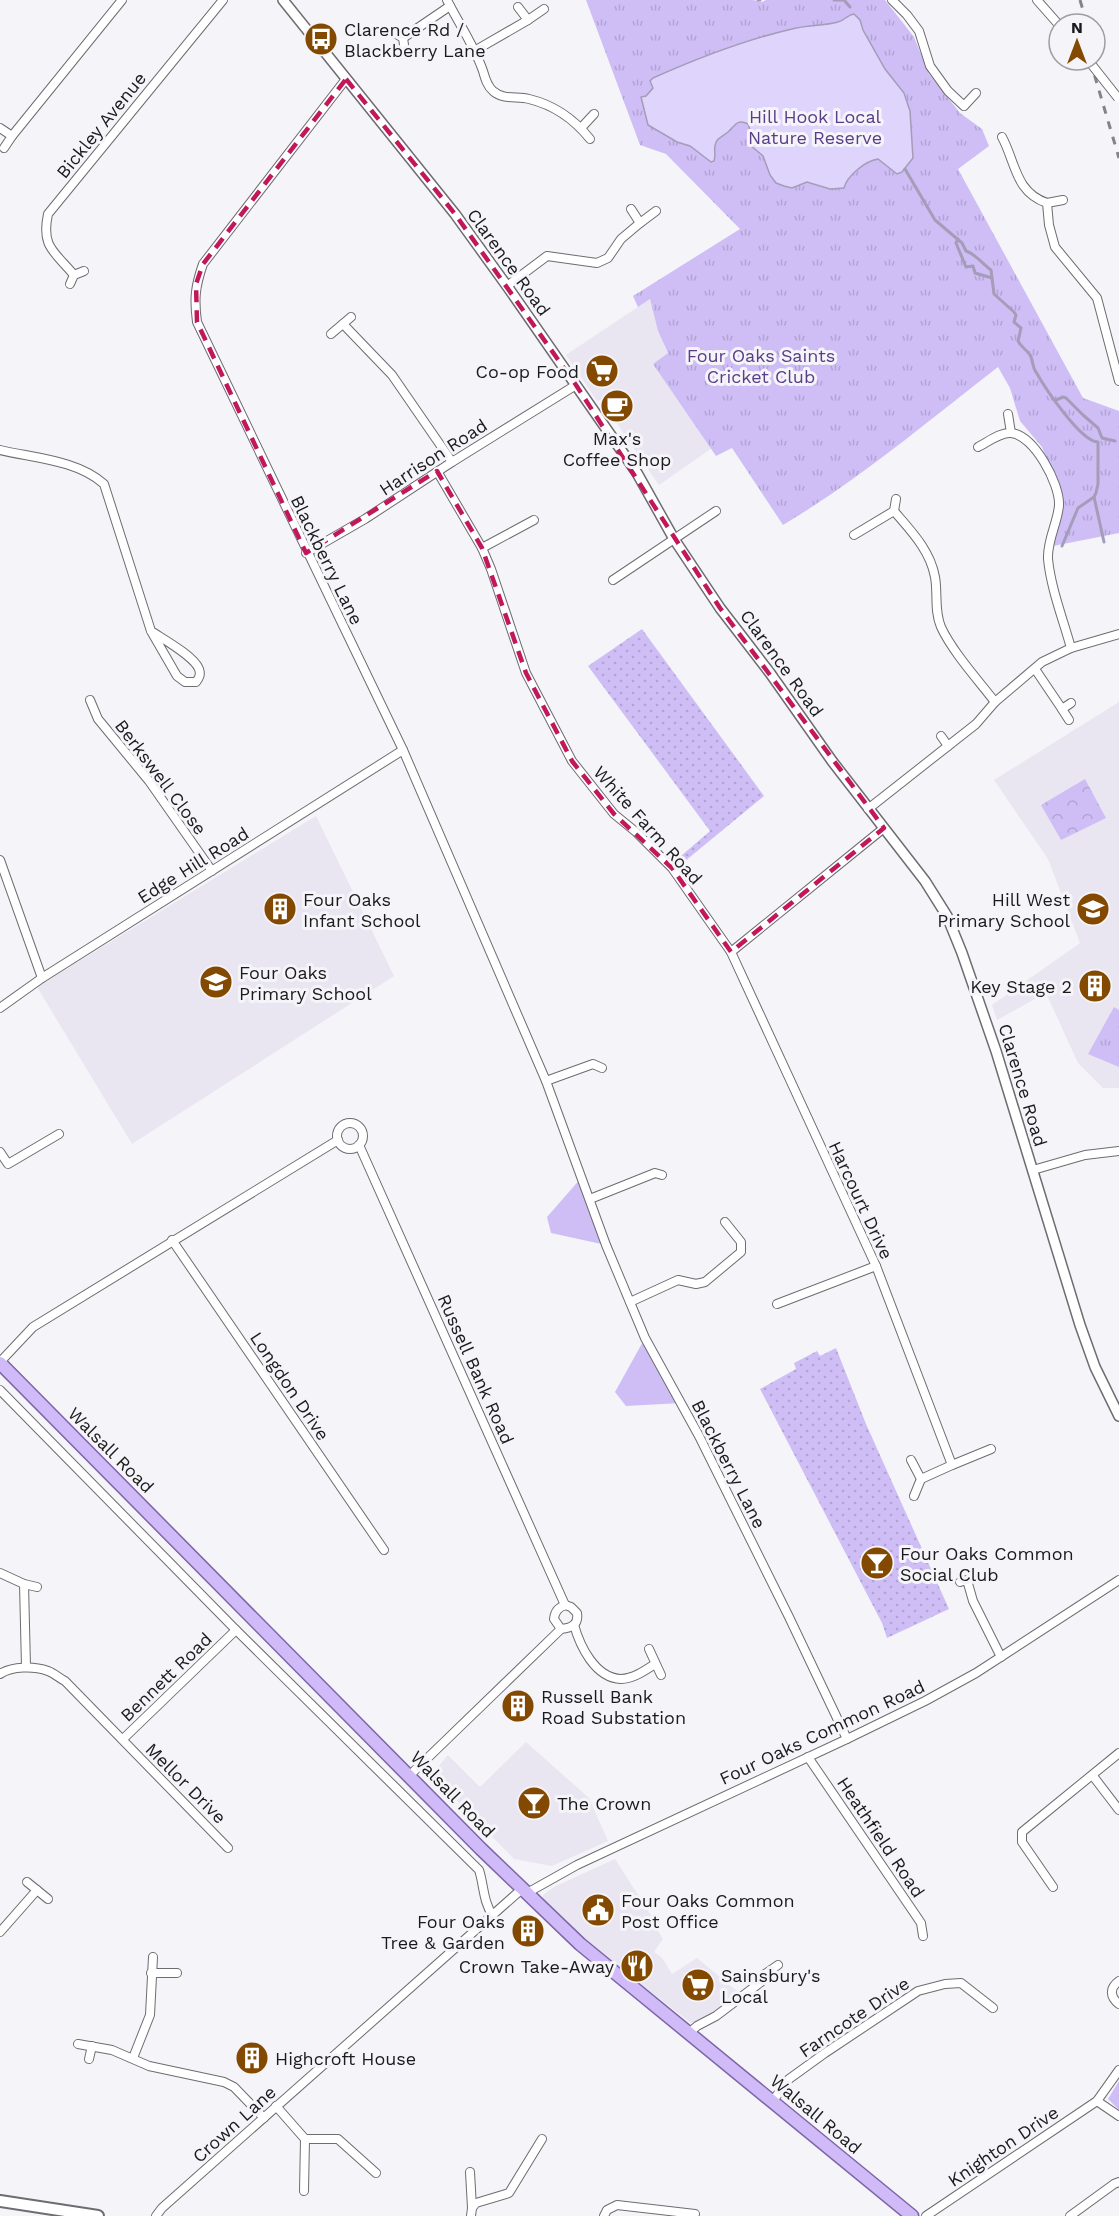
<svg xmlns="http://www.w3.org/2000/svg" width="1119" height="2216" viewBox="0 0 1119 2216" font-family="'Work Sans',sans-serif">
<style>
.built{fill:#e9e6f2}
.grass{fill:#cfbef6}
.forest{fill:url(#forest-crowns)}
.park{fill:url(#park-tufts)}
.garden{fill:url(#garden-dots)}
.water{fill:#dfd4fb;stroke:#a49cb8;stroke-width:1.5}
.lines{fill:none;stroke-linecap:round;stroke-linejoin:round}
.stream{stroke:#a49cb8;stroke-width:3}
.minor-casing{stroke:#6d6c70;stroke-width:10}
.tertiary-casing{stroke:#6d6c70;stroke-width:12}
.secondary-casing{stroke:#6d6c70;stroke-width:14}
.primary-casing{stroke:#7c65a8;stroke-width:15}
.minor{stroke:#fff;stroke-width:8}
.tertiary{stroke:#fff;stroke-width:9}
.secondary{stroke:#fff;stroke-width:10}
.primary{stroke:#d0bbf8;stroke-width:12}
.rail{stroke:#848386;stroke-width:3;stroke-dasharray:8 8;stroke-linecap:butt}
.minor-bridge-casing{stroke:#6d6c70;stroke-width:10;stroke-linecap:butt}
.minor-bridge{stroke:#fff;stroke-width:8}
.marked{fill:none;stroke:#c2185b;stroke-width:4.5;stroke-dasharray:12 8;stroke-linejoin:round}
.labels{text-anchor:middle;dominant-baseline:central;stroke-width:6;stroke-linejoin:round;paint-order:stroke}
.poi-label{font-size:18px;fill:#1b1a1c;stroke:#f5f4f9;text-anchor:start}
.park-label{font-size:18px;fill:#593d88;stroke:#f5f4f9}
.street-label{font-size:18px;fill:#1b1a1c;stroke:#f5f4f9}
</style>
<defs>
<pattern id="forest-crowns" width="20" height="18" patternUnits="userSpaceOnUse" patternTransform="scale(1.5)"><rect width="20" height="18" fill="#cfbef6"/><path d="M2 6a3 3 0 1 1 6 0M12 15a3 3 0 1 1 6 0" fill="none" stroke="#b1a3d2"/></pattern>
<pattern id="park-tufts" width="24" height="20" patternUnits="userSpaceOnUse" patternTransform="scale(1.5)"><rect width="24" height="20" fill="#cfbef6"/><path d="M3 7l-1-3M5 7V3M7 7l1-3M15 17l-1-3M17 17v-4M19 17l1-3" fill="none" stroke="#b1a3d2"/></pattern>
<pattern id="garden-dots" width="8" height="8" patternUnits="userSpaceOnUse" patternTransform="scale(1.5)"><rect width="8" height="8" fill="#cfbef6"/><path d="M2 2h.1M6 6h.1" fill="none" stroke="#b1a3d2" stroke-width="1.8" stroke-linecap="round"/></pattern>
</defs>
<rect width="100%" height="100%" fill="#f5f4f9"/>
<g class="built">
<polygon points="650,299 658,331 668,354 653,364 712,448 659,485 601,400 597,401 566,355"/>
<polygon points="1119,702 1119,1088 1103,1088 1078,1063 1046,993 997,1020 992,1005 1080,943 1048,859 994,780"/>
<polygon points="316,816 394,976 132,1144 37,987"/>
<polygon points="526,1742 589,1798 608,1841 552,1866 514,1859 436,1779 439,1766 448,1755 480,1787"/>
<polygon points="615,1859 654,1920 653,1923 663,1939 654,1952 662,1958 672,1974 697,1958 738,1992 738,1997 706,2018 691,2023 601,1953 543,1902 543,1895 554,1887"/>
</g>
<g class="grass">
<polygon points="582,1177 606,1245 551,1233 547,1217"/>
<polygon points="645,1338 681,1403 626,1406 615,1392"/>
<polygon points="1119,2081 1119,2110 1108,2099"/>
</g>
<polygon class="forest" points="1085,779 1106,818 1061,840 1041,805"/>
<g class="park">
<path d="M586,0H753L762,2L766,0H885L914,37L929,74L960,113L982,129L989,146L958,169L1083,398L1119,411V533L1053,546L1064,503L1042,447L1020,421L1010,388L998,367C928,421 860,479 783,525L732,448L716,456L653,364L668,353L658,331L650,299L638,307L633,296L740,229L666,154L640,145Z"/>
<polygon points="1114,1007 1119,1010 1119,1067 1088,1054"/>
</g>
<g class="garden">
<polygon points="642,629 764,796 679,866 674,862 710,831 588,666"/>
<polygon points="836,1348 866,1424 949,1609 887,1638 882,1623 760,1389 796,1369 794,1363 817,1351 820,1356"/>
</g>
<path class="water" d="M854,14L860,20L863,30L885,69L904,93L910,111L913,158L902,172L897,174L878,159C865,161 847,176 844,188L830,189L807,182L792,188L784,186L776,183L770,175L763,156L750,145L751,133L748,124C737,118 735,126 728,132C722,137 716,138 715,146C714,151 716,156 714,161L711,162L690,146L677,142L648,125L641,97L646,96L653,88L650,81L653,78C698,58 744,40 792,29C807,25 823,26 838,22C844,21 847,15 854,14Z"/>
<g class="lines">
<g class="stream">
<polyline points="758,0 760,0"/>
<polyline points="834,0 844,0 850,7"/>
<path d="M905,169L935,220L962,243L966,251C974,253 984,265 991,270L994,294L1014,312L1016,315L1014,322L1021,328L1018,341C1021,347 1026,349 1030,355C1033,359 1032,367 1036,372C1045,388 1081,442 1098,442V484L1096,493L1094,497L1078,508L1062,546"/>
<polyline points="958,239 956,243 966,267 973,266 975,273 992,278"/>
<polyline points="1056,400 1063,397 1066,398 1083,415 1098,428 1102,438 1115,441"/>
<polyline points="1094,497 1104,542"/>
</g>
<defs>
<g id="minor">
<path d="M447,0C459,24 474,45 483,71C485,78 487,86 493,91C503,100 517,96 529,99C554,105 574,119 590,139"/>
<polyline points="892,0 907,15 919,31 930,66 948,91 964,106 976,93"/>
<polyline points="1037,0 1059,25"/>
<polyline points="518,7 528,20 544,9"/>
<polyline points="393,32 403,38 405,52"/>
<polyline points="403,38 450,6"/>
<polyline points="476,50 528,20"/>
<path d="M346,79L203,264C195,287 194,299 197,322L403,750L546,1081L606,1245L645,1338L699,1436L789,1617L847,1739"/>
<polyline points="0,128 12,136 4,148"/>
<polyline points="581,128 594,114"/>
<polyline points="12,136 122,0"/>
<path d="M1002,137C1016,163 1015,192 1047,203L1049,225L1055,247L1097,298L1119,381"/>
<polyline points="1047,203 1063,200"/>
<polyline points="640,223 656,211"/>
<path d="M74,275C54,251 41,247 48,214L223,0"/>
<polyline points="70,284 74,275 84,271"/>
<polyline points="507,286 547,256 597,263 608,258 621,239 640,223 631,209"/>
<polyline points="343,324 392,375 452,462"/>
<polyline points="331,334 351,317"/>
<polyline points="1008,414 1011,433"/>
<path d="M978,447C988,442 1000,432 1011,433C1034,435 1060,484 1059,505C1058,522 1047,540 1048,559C1051,589 1063,619 1071,648"/>
<path d="M0,450C34,458 77,460 104,484L151,631L177,676L185,682H196C199,678 201,675 199,669C194,656 163,639 151,631"/>
<polyline points="437,471 482,548 491,569 526,673 572,761 614,814 636,832 672,868 731,952 884,828"/>
<path d="M894,511C911,531 930,550 935,577C938,593 934,611 941,627C952,651 978,680 995,702"/>
<polyline points="854,535 894,511 896,499"/>
<polyline points="482,548 534,520"/>
<polyline points="306,553 365,519 452,462 576,385"/>
<polyline points="613,580 716,511"/>
<polyline points="1035,669 1062,709"/>
<polyline points="90,700 98,719 149,781 212,871"/>
<polyline points="1069,720 1062,709 1071,703"/>
<polyline points="948,746 976,724 995,702 1042,662 1071,648 1119,634"/>
<polyline points="868,809 948,746 941,736"/>
<polyline points="0,860 42,978"/>
<polyline points="731,952 876,1266 952,1465 921,1479 914,1496"/>
<polyline points="0,1008 42,978 403,750"/>
<polyline points="546,1081 593,1064 602,1068"/>
<circle cx="350" cy="1136" r="13"/>
<polyline points="359,1145 565,1605"/>
<polyline points="0,1152 8,1164 59,1134"/>
<polyline points="1033,1170 1085,1155 1119,1151"/>
<polyline points="590,1199 655,1173 662,1175"/>
<polyline points="172,1240 384,1550"/>
<polyline points="630,1302 678,1280 696,1284 705,1282 741,1252 741,1242 725,1222"/>
<polyline points="777,1304 876,1266"/>
<polyline points="0,1362 33,1327 338,1140"/>
<path d="M0,1390L236,1630L479,1870C484,1885 483,1902 493,1916"/>
<polyline points="911,1460 921,1479"/>
<polyline points="952,1465 991,1449"/>
<polyline points="0,1573 24,1584 26,1667"/>
<polyline points="960,1582 967,1580 973,1601 1001,1657"/>
<polyline points="24,1584 37,1587"/>
<path d="M574,1625C580,1646 595,1678 621,1679C633,1679 646,1670 655,1664"/>
<polyline points="649,1649 661,1675"/>
<path d="M0,1674C12,1666 34,1666 48,1671C54,1673 59,1678 65,1681L228,1848"/>
<polyline points="123,1739 236,1630"/>
<polyline points="808,1757 921,1923 923,1936"/>
<path d="M410,1775L561,1629C571,1628 579,1625 577,1613L571,1607L565,1605C558,1608 555,1611 554,1619L561,1629"/>
<polyline points="1093,1776 1119,1810"/>
<polyline points="27,1882 48,1899"/>
<polyline points="1053,1887 1022,1842 1022,1832 1119,1753"/>
<polyline points="527,1893 577,1865 847,1739 925,1701 976,1673 1119,1580"/>
<polyline points="0,1932 37,1890"/>
<polyline points="151,1973 177,1973"/>
<path d="M1119,1981C1109,1988 1110,1997 1119,2004"/>
<polyline points="689,2033 697,2026 716,2016 761,1982 765,1974 778,1965"/>
<polyline points="78,2044 112,2050 149,2066 224,2082 234,2087 264,2118"/>
<polyline points="133,2058 150,2015 153,1957"/>
<polyline points="89,2059 92,2046"/>
<polyline points="1097,2101 1119,2116"/>
<polyline points="772,2102 789,2079 825,2053 918,1991 945,1984 961,1983 993,2008"/>
<polyline points="276,2106 305,2139 304,2191"/>
<polyline points="305,2139 338,2139 376,2173"/>
<polyline points="470,2172 472,2208"/>
<polyline points="156,2216 162,2208 523,1888"/>
<polyline points="471,2216 472,2208 476,2203 509,2193 542,2139"/>
<polyline points="604,2216 607,2210 617,2205 695,2214"/>
<polyline points="926,2216 1097,2101 1119,2070"/>
<polyline points="1070,2216 1114,2184 1119,2182"/>
</g>
<polyline id="tertiary" points="283,0 455,214 507,286 637,473 674,539 720,608 770,673 832,761 925,881 947,916 962,953 996,1051 1080,1325 1095,1367 1119,1416"/>
<polyline id="secondary" points="0,2201 98,2216"/>
<polyline id="primary" points="0,1363 481,1849 580,1944 912,2216"/>
</defs>
<use href="#minor" class="minor-casing"/>
<use href="#tertiary" class="tertiary-casing"/>
<use href="#secondary" class="secondary-casing"/>
<use href="#primary" class="primary-casing"/>
<use href="#minor" class="minor"/>
<use href="#tertiary" class="tertiary"/>
<use href="#secondary" class="secondary"/>
<use href="#primary" class="primary"/>
<g class="rail">
<polyline points="1080,0 1087,24"/>
<polyline points="1090,60 1119,158"/>
</g>
<defs>
<polyline id="minor-bridge" points="1088,60 1118,98"/>
</defs>
<use href="#minor-bridge" class="minor-bridge-casing"/>
<use href="#minor-bridge" class="minor-bridge"/>
</g>
<path class="marked" d="M346,79L455,214L576,385L720,608L884,828L731,952L672,868L614,814L572,761L526,673L482,548L437,471L306,553L197,322L196,284L203,264Z"/>
<defs>
<symbol id="bus-disc" viewBox="-11 -11 22 22"><circle r="9.5" fill="#834900" stroke="#f5f4f9"/><path d="M-5-6H5V4H4V6H2V4H-2V6H-4V4H-5ZM-3.5-4V0h7V-4ZM-3.5 1.2v1.5H-2V1.2ZM2 1.2v1.5H3.5V1.2Z" fill="#fff"/></symbol>
<symbol id="supermarket-disc" viewBox="-11 -11 22 22"><circle r="9.5" fill="#834900" stroke="#f5f4f9"/><path d="M-6-5.5h2.5l.6 2H6L4.5 2H-2.5L-4.4-4H-6ZM-1.5 3.2a1.3 1.3 0 1 0 .1 0ZM3 3.2a1.3 1.3 0 1 0 .1 0Z" fill="#fff"/></symbol>
<symbol id="cafe-disc" viewBox="-11 -11 22 22"><circle r="9.5" fill="#834900" stroke="#f5f4f9"/><path d="M-5.5-4.5H6V0H3Q3 3.5 0 3.5H-2.5Q-5.5 3.5-5.5 0ZM3-3.2v2h1.7v-2ZM-6 4.5H4V6H-6Z" fill="#fff"/></symbol>
<symbol id="building-disc" viewBox="-11 -11 22 22"><circle r="9.5" fill="#834900" stroke="#f5f4f9"/><path d="M-4-6H4V6H1V3H-1V6H-4ZM-2.5-4.3h1.7v1.8h-1.7ZM.8-4.3h1.7v1.8H.8ZM-2.5-1h1.7V.8h-1.7ZM.8-1h1.7V.8H.8Z" fill="#fff"/></symbol>
<symbol id="school-disc" viewBox="-11 -11 22 22"><circle r="9.5" fill="#834900" stroke="#f5f4f9"/><path d="M0-5L7-2L0 1L-7-2ZM-4 1L0 2.5L4 1V4Q0 6-4 4Z" fill="#fff"/></symbol>
<symbol id="bar-disc" viewBox="-11 -11 22 22"><circle r="9.5" fill="#834900" stroke="#f5f4f9"/><path d="M-6-5H6L.8 .8V4.5H3.5V6h-7V4.5H-.8V.8Z" fill="#fff"/></symbol>
<symbol id="civic-disc" viewBox="-11 -11 22 22"><circle r="9.5" fill="#834900" stroke="#f5f4f9"/><path d="M-.6-6.5H3V-4.5H.6V-3L4-1V1h2V6H-6V1h2V-1L-.6-3ZM-1.2 2.5V6h2.4V2.5Z" fill="#fff"/></symbol>
<symbol id="restaurant-disc" viewBox="-11 -11 22 22"><circle r="9.5" fill="#834900" stroke="#f5f4f9"/><path d="M-5-6h1v4h1v-4h1v4h1v-4h1v5L-1.5 .5V6h-2V.5L-5-1ZM5-6V6H3V1.5H1.5Q1.5-4 5-6Z" fill="#fff"/></symbol>
</defs>
<g fill-rule="evenodd">
<use href="#bus-disc" x="302" y="20" width="38" height="38"/>
<use href="#supermarket-disc" x="583" y="352" width="38" height="38"/>
<use href="#cafe-disc" x="598" y="387" width="38" height="38"/>
<use href="#building-disc" x="261" y="890" width="38" height="38"/>
<use href="#school-disc" x="1074" y="890" width="38" height="38"/>
<use href="#school-disc" x="197" y="963" width="38" height="38"/>
<use href="#building-disc" x="1076" y="967" width="38" height="38"/>
<use href="#bar-disc" x="858" y="1544" width="38" height="38"/>
<use href="#building-disc" x="499" y="1687" width="38" height="38"/>
<use href="#bar-disc" x="515" y="1784" width="38" height="38"/>
<use href="#civic-disc" x="579" y="1891" width="38" height="38"/>
<use href="#building-disc" x="509" y="1912" width="38" height="38"/>
<use href="#restaurant-disc" x="618" y="1947" width="38" height="38"/>
<use href="#supermarket-disc" x="679" y="1966" width="38" height="38"/>
<use href="#building-disc" x="233" y="2039" width="38" height="38"/>
</g>
<g class="labels">
<g class="poi-label">
<text x="344" y="29">Clarence Rd /<tspan x="344" dy="21">Blackberry Lane</tspan></text>
<text x="579" y="371" text-anchor="end">Co-op Food</text>
<text x="617" y="438" text-anchor="middle">Max's<tspan x="617" dy="21">Coffee Shop</tspan></text>
<text x="303" y="899">Four Oaks<tspan x="303" dy="21">Infant School</tspan></text>
<text x="1070" y="899" text-anchor="end">Hill West<tspan x="1070" dy="21">Primary School</tspan></text>
<text x="239" y="972">Four Oaks<tspan x="239" dy="21">Primary School</tspan></text>
<text x="1072" y="986" text-anchor="end">Key Stage 2</text>
<text x="900" y="1553">Four Oaks Common<tspan x="900" dy="21">Social Club</tspan></text>
<text x="541" y="1696">Russell Bank<tspan x="541" dy="21">Road Substation</tspan></text>
<text x="557" y="1803">The Crown</text>
<text x="621" y="1900">Four Oaks Common<tspan x="621" dy="21">Post Office</tspan></text>
<text x="505" y="1921" text-anchor="end">Four Oaks<tspan x="505" dy="21">Tree &amp; Garden</tspan></text>
<text x="614" y="1966" text-anchor="end">Crown Take-Away</text>
<text x="721" y="1975">Sainsbury's<tspan x="721" dy="21">Local</tspan></text>
<text x="275" y="2058">Highcroft House</text>
</g>
<g class="park-label">
<text x="815" y="116">Hill Hook Local<tspan x="815" dy="21">Nature Reserve</tspan></text>
<text x="761" y="355">Four Oaks Saints<tspan x="761" dy="21">Cricket Club</tspan></text>
</g>
<g class="street-label">
<text transform="translate(101 125) rotate(-51)">Bickley Avenue</text>
<text transform="translate(509 262) rotate(54)">Clarence Road</text>
<text transform="translate(433 457) rotate(-33)">Harrison Road</text>
<text transform="translate(327 560) rotate(64)">Blackberry Lane</text>
<text transform="translate(782 663) rotate(54)">Clarence Road</text>
<text transform="translate(161 777) rotate(53)">Berkswell Close</text>
<text transform="translate(648 825) rotate(48)">White Farm Road</text>
<text transform="translate(193 865) rotate(-32)">Edge Hill Road</text>
<text transform="translate(1023 1085) rotate(73)">Clarence Road</text>
<text transform="translate(861 1200) rotate(65)">Harcourt Drive</text>
<text transform="translate(476 1369) rotate(66)">Russell Bank Road</text>
<text transform="translate(290 1386) rotate(56)">Longdon Drive</text>
<text transform="translate(111 1450) rotate(45)">Walsall Road</text>
<text transform="translate(729 1464) rotate(63)">Blackberry Lane</text>
<text transform="translate(166 1677) rotate(-44)">Bennett Road</text>
<text transform="translate(822 1732) rotate(-25)">Four Oaks Common Road</text>
<text transform="translate(186 1783) rotate(45)">Mellor Drive</text>
<text transform="translate(453 1794) rotate(46)">Walsall Road</text>
<text transform="translate(881 1837) rotate(56)">Heathfield Road</text>
<text transform="translate(854 2017) rotate(-34)">Farncote Drive</text>
<text transform="translate(816 2114) rotate(40)">Walsall Road</text>
<text transform="translate(234 2124) rotate(-42)">Crown Lane</text>
<text transform="translate(1003 2146) rotate(-34)">Knighton Drive</text>
</g>
</g>
<g transform="translate(1077 42)"><circle r="28" fill="#f5f4f9" stroke="#9e9da1" stroke-width="1.5"/>
<path d="M0-4.5L10 22L0 15L-10 22Z" fill="#834900"/>
<text y="-9" font-size="16" font-weight="bold" text-anchor="middle" fill="#1b1a1c">N</text>
</g>
</svg>
